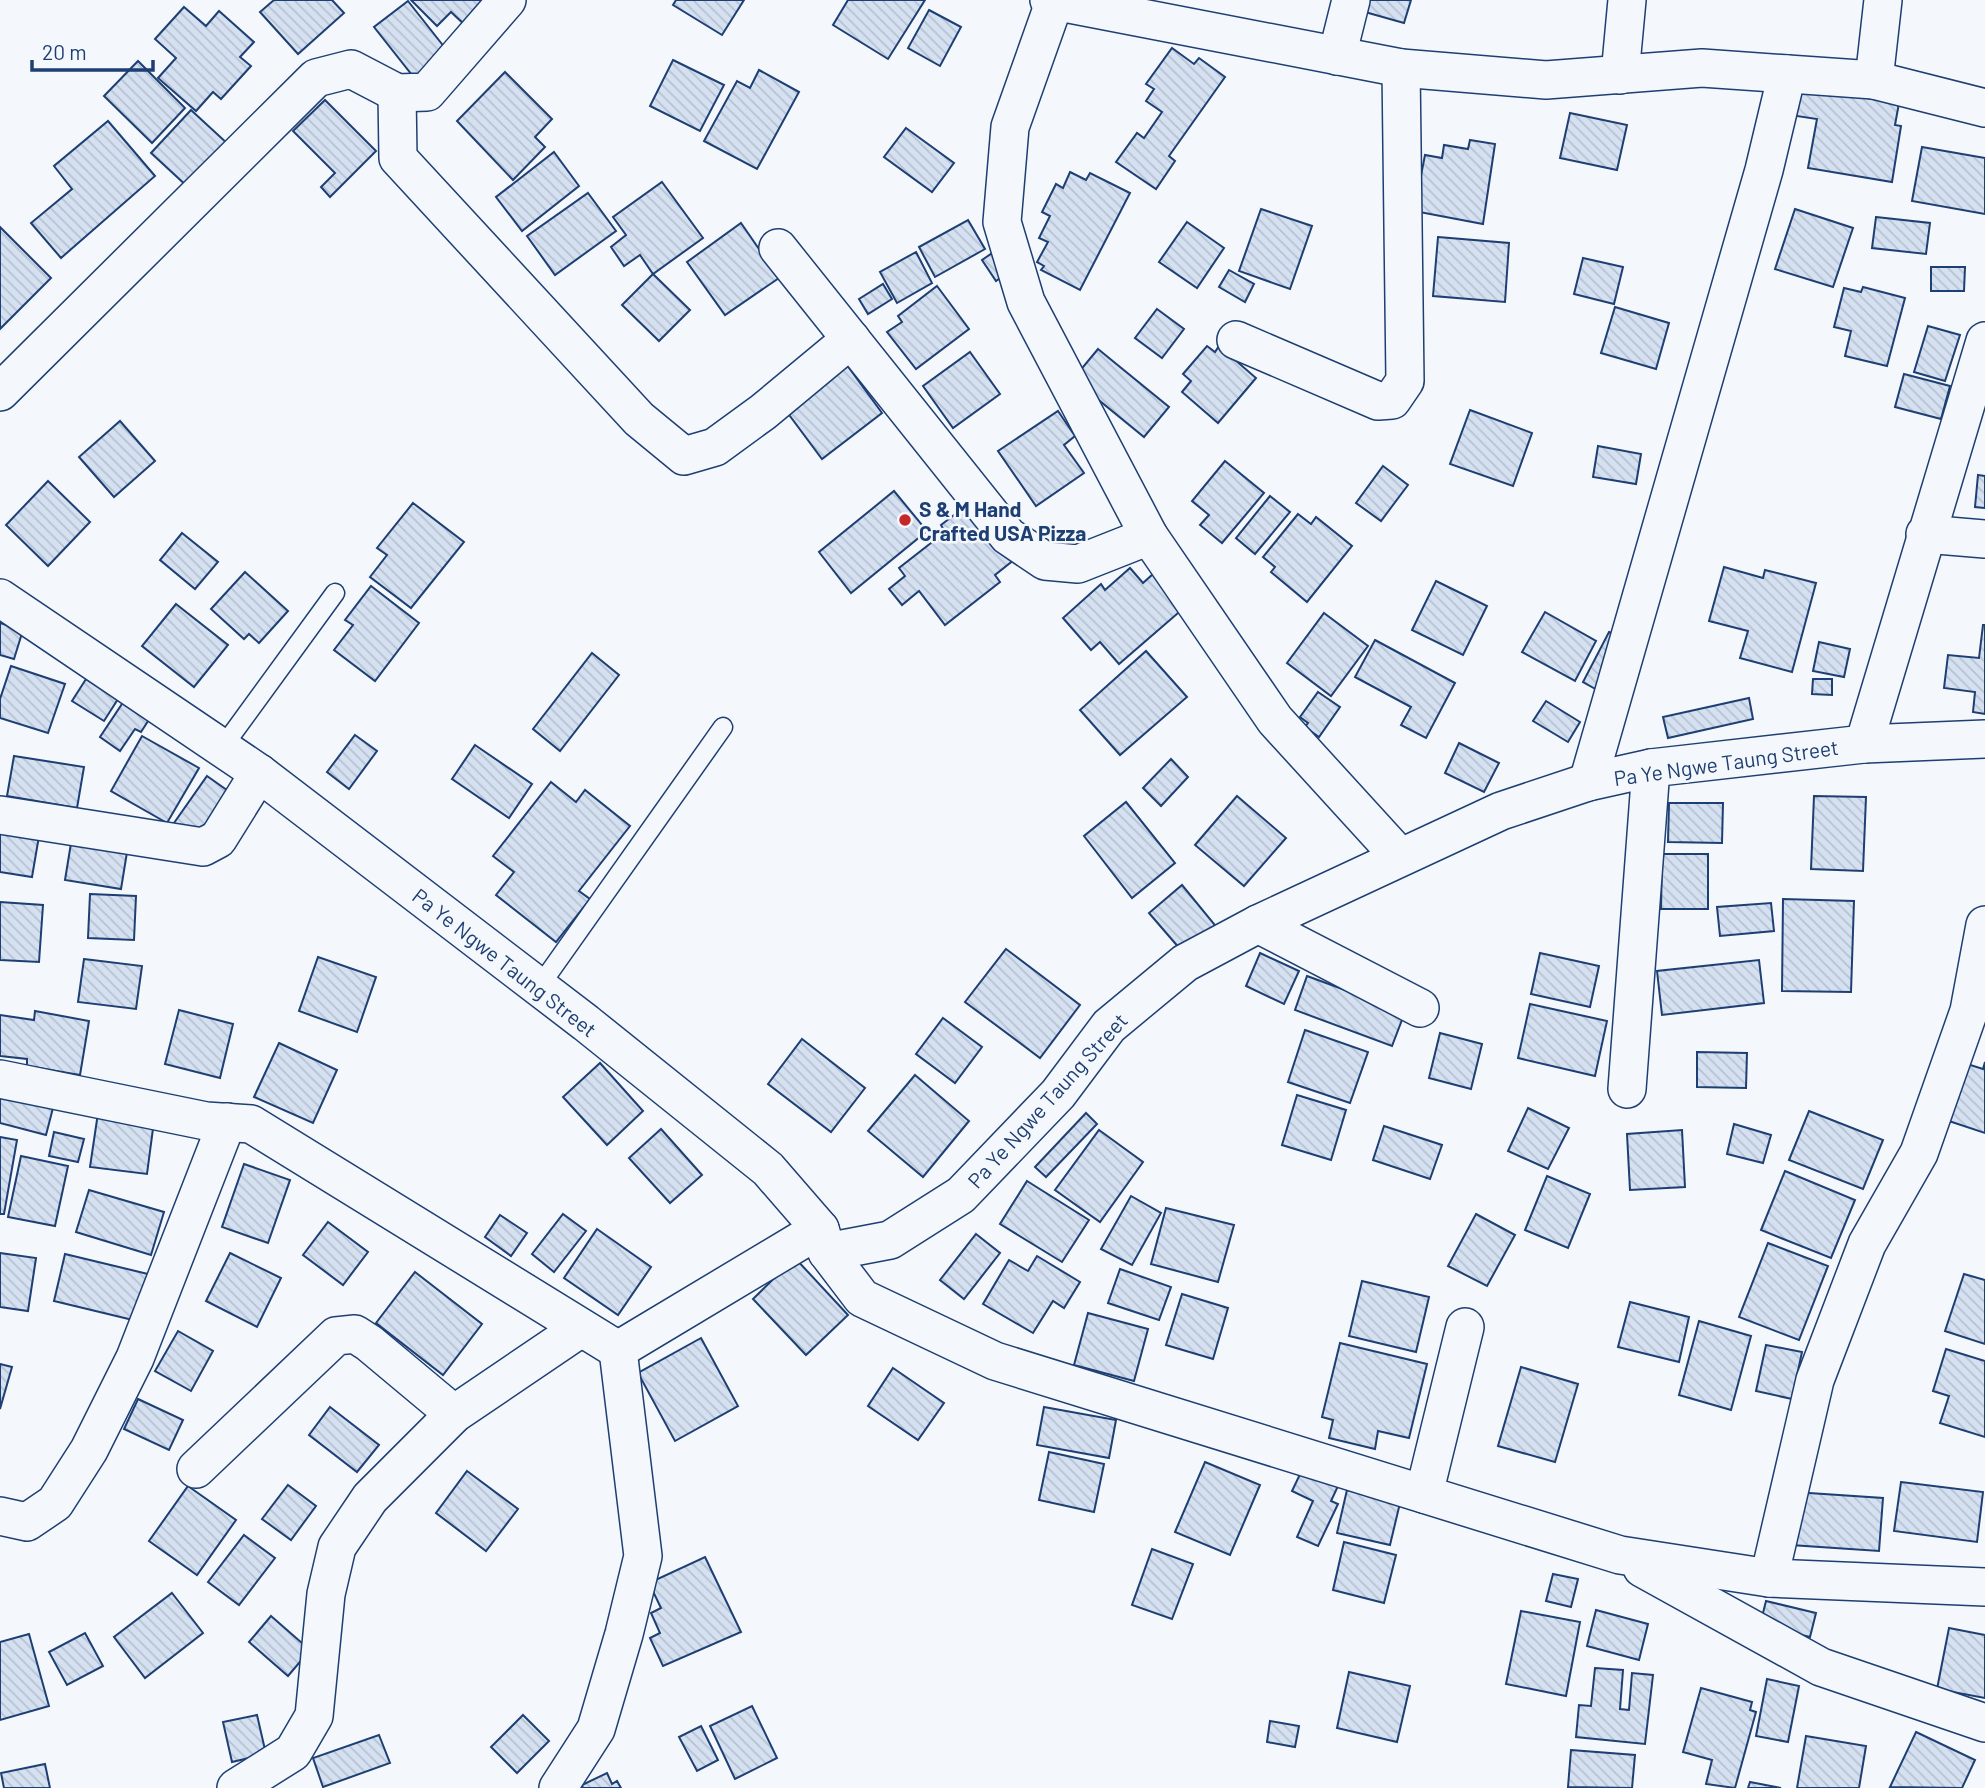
<svg xmlns="http://www.w3.org/2000/svg" width="1985" height="1788" viewBox="0 0 1985 1788" font-family="Barlow,sans-serif">
<style>
.building{fill:url(#building-back-hatch);stroke:#1d3f73;stroke-width:2}
.lines{fill:none;stroke-linecap:round;stroke-linejoin:round}
.service-casing{stroke:#1d3f73;stroke-width:21}
.minor-casing{stroke:#1d3f73;stroke-width:40}
.service{stroke:#f4f7fb;stroke-width:18}
.minor{stroke:#f4f7fb;stroke-width:37}
.poi-dot{fill:#c62828;stroke:#f4f7fb;stroke-width:2.5}
.labels{text-anchor:middle;dominant-baseline:central;stroke-width:5;stroke-linejoin:round;paint-order:stroke}
.poi-label{font-size:21px;font-weight:bold;fill:#1d3f73;stroke:#f4f7fb;text-anchor:start}
.street-label{font-size:21px;fill:#1d3f73;stroke:#f4f7fb}
</style>
<defs>
<pattern id="building-back-hatch" width="6" height="6" patternUnits="userSpaceOnUse" patternTransform="scale(1.75)"><rect width="6" height="6" fill="#d5e0f0"/><path d="M-1 5l2 2M0 0l6 6M5-1l2 2" fill="none" stroke="#b6c1d1"/></pattern>
</defs>
<rect width="100%" height="100%" fill="#f4f7fb"/>
<g class="building">
<polygon points="274,0 332,0 344,13 298,54 260,12"/>
<polygon points="411,0 493,0 467,27 451,12 437,26"/>
<polygon points="676,0 744,0 722,35 673,5"/>
<polygon points="848,0 925,0 888,59 833,25"/>
<polygon points="1369,0 1411,0 1404,23 1365,12"/>
<polygon points="408,1 449,53 416,80 374,27"/>
<polygon points="184,7 206,26 219,11 254,42 240,57 251,66 221,99 213,92 196,111 158,78 176,58 155,39"/>
<polygon points="929,10 961,27 940,66 908,48"/>
<polygon points="1172,48 1194,64 1199,58 1225,77 1169,156 1175,161 1156,189 1116,162 1137,133 1144,138 1162,112 1146,101 1154,89 1146,84"/>
<polygon points="673,60 724,85 700,131 650,106"/>
<polygon points="138,61 185,108 152,143 104,96"/>
<polygon points="759,70 799,92 757,169 704,141 737,81 750,88"/>
<polygon points="505,72 552,119 535,137 545,147 513,180 457,121"/>
<polygon points="1795,87 1899,103 1895,125 1901,126 1892,182 1808,168 1817,119 1790,115"/>
<polygon points="325,100 376,151 330,197 321,187 335,173 293,131"/>
<polygon points="191,110 229,145 189,188 151,153"/>
<polygon points="1570,113 1627,125 1617,170 1560,158"/>
<polygon points="108,121 155,176 61,258 31,223 72,189 54,166"/>
<polygon points="906,128 954,163 932,192 884,157"/>
<polygon points="1470,140 1495,144 1483,224 1414,211 1425,155 1442,158 1444,145 1468,149"/>
<polygon points="1922,147 1985,158 1985,214 1912,201"/>
<polygon points="554,152 579,186 522,231 496,197"/>
<polygon points="1070,172 1086,180 1090,173 1130,193 1080,290 1041,270 1044,266 1037,262 1048,242 1039,238 1050,216 1042,212 1056,184 1063,188"/>
<polygon points="662,182 703,238 653,274 640,255 624,266 611,247 626,235 613,217"/>
<polygon points="588,193 616,231 555,275 527,236"/>
<polygon points="1261,209 1312,226 1290,289 1239,271"/>
<polygon points="1795,209 1853,228 1833,287 1775,269"/>
<polygon points="1876,217 1930,223 1926,254 1872,248"/>
<polygon points="968,220 985,249 935,277 919,247"/>
<polygon points="1187,222 1224,248 1197,288 1159,262"/>
<polygon points="741,223 779,278 725,315 687,262"/>
<polygon points="0,227 51,278 0,329"/>
<polygon points="1438,237 1509,243 1505,302 1433,296"/>
<polygon points="1001,247 1015,267 996,281 982,260"/>
<polygon points="916,252 932,283 897,303 880,272"/>
<polygon points="1583,258 1623,267 1614,304 1574,294"/>
<polygon points="1931,267 1965,267 1964,291 1931,291"/>
<polygon points="1229,270 1254,284 1245,302 1219,287"/>
<polygon points="653,274 690,310 659,341 622,305"/>
<polygon points="883,284 892,299 868,314 859,299"/>
<polygon points="937,286 969,329 916,369 887,332 902,322 898,316"/>
<polygon points="1863,287 1905,298 1887,366 1845,356 1851,331 1834,327 1844,288 1861,292"/>
<polygon points="1615,307 1669,323 1656,369 1601,353"/>
<polygon points="1157,309 1184,329 1162,358 1135,338"/>
<polygon points="1928,326 1960,335 1945,381 1914,372"/>
<polygon points="1207,346 1215,352 1219,346 1256,378 1218,423 1182,392 1191,381 1183,374"/>
<polygon points="1098,349 1169,407 1144,437 1073,379"/>
<polygon points="970,352 1000,394 953,428 923,386"/>
<polygon points="844,361 882,413 822,459 784,408"/>
<polygon points="1904,374 1950,386 1941,419 1895,407"/>
<polygon points="1470,410 1532,433 1513,486 1450,464"/>
<polygon points="1058,411 1075,436 1064,445 1084,473 1036,506 998,451"/>
<polygon points="120,421 155,461 114,497 79,457"/>
<polygon points="1598,446 1641,454 1636,484 1593,477"/>
<polygon points="1225,461 1264,493 1222,543 1200,525 1209,515 1192,501"/>
<polygon points="1383,466 1408,485 1381,521 1356,503"/>
<polygon points="1978,475 1985,476 1985,508 1975,507"/>
<polygon points="48,481 90,522 48,566 6,525"/>
<polygon points="894,491 927,531 851,593 819,552"/>
<polygon points="1270,496 1290,512 1255,554 1236,538"/>
<polygon points="971,502 1015,559 995,575 1000,582 945,625 919,591 902,605 889,589 905,576 899,568 945,532 941,525"/>
<polygon points="413,503 464,542 411,608 370,577 387,555 377,548"/>
<polygon points="1298,514 1311,524 1316,517 1352,546 1307,602 1271,572 1275,567 1263,557"/>
<polygon points="182,533 218,562 195,589 160,560"/>
<polygon points="1724,567 1763,578 1765,570 1816,583 1792,672 1740,658 1748,631 1709,621"/>
<polygon points="1130,568 1143,583 1153,574 1185,607 1119,664 1100,642 1091,650 1063,618 1101,584 1105,590"/>
<polygon points="245,572 288,611 259,643 249,634 244,639 211,609"/>
<polygon points="1436,581 1487,606 1463,655 1412,630"/>
<polygon points="371,586 419,623 375,681 334,650 353,625 345,620"/>
<polygon points="176,604 228,645 194,687 142,646"/>
<polygon points="1545,612 1596,641 1575,681 1522,652"/>
<polygon points="1324,613 1368,646 1331,696 1287,663"/>
<polygon points="0,623 23,630 14,659 0,655"/>
<polygon points="1983,625 1985,625 1985,714 1973,712 1975,692 1944,688 1948,655 1979,658"/>
<polygon points="1609,632 1626,640 1599,691 1583,682"/>
<polygon points="1375,640 1455,683 1426,738 1401,725 1411,707 1355,677"/>
<polygon points="1819,642 1850,649 1844,677 1813,671"/>
<polygon points="1146,651 1187,697 1120,755 1080,710"/>
<polygon points="592,653 619,675 560,751 533,729"/>
<polygon points="11,666 65,684 48,733 0,718 0,699"/>
<polygon points="86,679 118,699 104,721 72,701"/>
<polygon points="1813,679 1832,679 1832,695 1812,694"/>
<polygon points="1318,692 1340,707 1319,737 1305,727 1308,723 1300,717"/>
<polygon points="1749,698 1753,719 1668,738 1663,717"/>
<polygon points="124,701 150,718 141,732 135,729 120,751 100,737"/>
<polygon points="1546,701 1580,722 1568,742 1533,721"/>
<polygon points="355,735 377,751 349,789 327,772"/>
<polygon points="142,736 199,768 167,823 111,791"/>
<polygon points="1459,743 1499,763 1484,792 1445,773"/>
<polygon points="475,745 532,784 509,818 452,779"/>
<polygon points="14,756 84,767 77,808 7,796"/>
<polygon points="1171,759 1188,777 1161,806 1143,788"/>
<polygon points="207,776 231,793 197,840 174,823"/>
<polygon points="551,782 576,802 585,790 630,826 579,891 590,899 556,942 496,895 514,872 493,856"/>
<polygon points="1237,796 1286,838 1244,886 1195,845"/>
<polygon points="1814,796 1866,797 1863,871 1811,869"/>
<polygon points="1126,802 1175,863 1132,898 1084,836"/>
<polygon points="1669,803 1723,803 1722,843 1668,842"/>
<polygon points="0,829 39,836 32,877 0,872"/>
<polygon points="72,837 128,846 121,889 65,880"/>
<polygon points="1662,854 1708,854 1708,909 1661,909"/>
<polygon points="1182,885 1219,930 1187,957 1149,913"/>
<polygon points="90,894 136,896 134,940 88,938"/>
<polygon points="1783,899 1854,901 1851,992 1782,991"/>
<polygon points="0,902 43,905 39,962 0,960"/>
<polygon points="1771,903 1774,931 1720,936 1717,907"/>
<polygon points="1006,949 1080,1005 1040,1058 965,1002"/>
<polygon points="1260,953 1299,971 1284,1004 1246,986"/>
<polygon points="1540,953 1599,966 1590,1007 1531,994"/>
<polygon points="318,957 376,977 357,1032 299,1011"/>
<polygon points="84,959 142,966 136,1009 78,1002"/>
<polygon points="1759,960 1764,1003 1662,1015 1657,971"/>
<polygon points="1307,976 1405,1012 1392,1046 1295,1010"/>
<polygon points="1530,1004 1607,1021 1595,1076 1518,1058"/>
<polygon points="179,1010 233,1024 220,1078 165,1064"/>
<polygon points="35,1011 89,1021 80,1075 27,1066 27,1059 0,1056 0,1015 34,1020"/>
<polygon points="943,1018 982,1047 955,1083 916,1054"/>
<polygon points="1305,1030 1368,1052 1350,1103 1288,1082"/>
<polygon points="1440,1033 1482,1044 1471,1089 1429,1078"/>
<polygon points="802,1039 865,1088 831,1132 768,1084"/>
<polygon points="279,1043 337,1070 313,1123 254,1097"/>
<polygon points="1697,1052 1747,1053 1746,1088 1697,1087"/>
<polygon points="1985,1062 1985,1133 1946,1120 1964,1063 1983,1069"/>
<polygon points="600,1063 643,1111 607,1145 563,1097"/>
<polygon points="915,1075 969,1121 923,1177 868,1131"/>
<polygon points="0,1089 54,1104 46,1135 0,1123"/>
<polygon points="1297,1095 1346,1110 1331,1160 1282,1145"/>
<polygon points="1528,1108 1569,1128 1548,1169 1508,1151"/>
<polygon points="1809,1111 1883,1140 1863,1189 1789,1160"/>
<polygon points="98,1113 154,1121 147,1174 90,1167"/>
<polygon points="1086,1113 1097,1124 1046,1177 1035,1167"/>
<polygon points="1734,1124 1771,1135 1763,1163 1727,1154"/>
<polygon points="1384,1126 1442,1145 1430,1179 1373,1160"/>
<polygon points="661,1129 702,1175 670,1203 629,1158"/>
<polygon points="1099,1130 1143,1162 1100,1222 1055,1190"/>
<polygon points="1682,1130 1685,1187 1630,1190 1627,1134"/>
<polygon points="54,1132 84,1139 78,1162 49,1156"/>
<polygon points="0,1137 17,1140 4,1214 0,1214"/>
<polygon points="21,1156 68,1166 55,1226 8,1217"/>
<polygon points="244,1164 290,1180 268,1243 222,1227"/>
<polygon points="1785,1171 1855,1200 1831,1258 1761,1230"/>
<polygon points="1547,1176 1590,1194 1568,1248 1525,1230"/>
<polygon points="1027,1181 1089,1220 1062,1262 1000,1224"/>
<polygon points="89,1190 164,1212 151,1255 76,1232"/>
<polygon points="1131,1196 1161,1213 1132,1265 1101,1249"/>
<polygon points="1166,1208 1234,1225 1218,1282 1151,1264"/>
<polygon points="563,1214 586,1231 554,1272 532,1254"/>
<polygon points="1476,1214 1515,1235 1487,1286 1448,1266"/>
<polygon points="500,1215 527,1233 511,1256 485,1237"/>
<polygon points="328,1222 368,1252 343,1285 303,1255"/>
<polygon points="597,1229 651,1267 618,1315 564,1278"/>
<polygon points="976,1234 1000,1253 964,1299 940,1280"/>
<polygon points="1768,1243 1828,1266 1799,1340 1739,1317"/>
<polygon points="0,1253 36,1258 28,1311 0,1307"/>
<polygon points="230,1253 281,1278 257,1327 206,1301"/>
<polygon points="65,1254 148,1274 137,1321 54,1301"/>
<polygon points="1037,1256 1080,1282 1064,1308 1053,1301 1033,1333 983,1304 1009,1260 1028,1271"/>
<polygon points="795,1258 848,1315 806,1355 753,1299"/>
<polygon points="1120,1269 1171,1287 1159,1320 1108,1303"/>
<polygon points="415,1272 482,1324 443,1375 376,1323"/>
<polygon points="1964,1274 1985,1280 1985,1344 1945,1331"/>
<polygon points="1362,1281 1429,1297 1416,1352 1349,1336"/>
<polygon points="1182,1294 1228,1308 1213,1359 1166,1345"/>
<polygon points="1630,1302 1689,1317 1679,1362 1618,1347"/>
<polygon points="1088,1313 1148,1329 1134,1381 1074,1365"/>
<polygon points="1699,1321 1751,1336 1731,1410 1679,1395"/>
<polygon points="178,1331 213,1351 191,1391 155,1371"/>
<polygon points="701,1338 738,1406 675,1441 638,1373"/>
<polygon points="1340,1343 1427,1364 1409,1438 1378,1431 1375,1449 1329,1438 1333,1420 1322,1417"/>
<polygon points="1766,1345 1802,1352 1792,1399 1756,1391"/>
<polygon points="1946,1349 1985,1361 1985,1437 1940,1423 1949,1396 1933,1391"/>
<polygon points="0,1364 12,1367 0,1409"/>
<polygon points="1521,1367 1578,1384 1555,1462 1498,1446"/>
<polygon points="893,1368 944,1403 918,1440 868,1406"/>
<polygon points="138,1399 183,1420 169,1450 124,1429"/>
<polygon points="330,1407 379,1445 357,1472 309,1435"/>
<polygon points="1044,1407 1116,1420 1109,1458 1037,1445"/>
<polygon points="1049,1452 1104,1464 1094,1512 1039,1500"/>
<polygon points="1205,1462 1260,1485 1230,1555 1175,1532"/>
<polygon points="1302,1470 1338,1486 1331,1501 1338,1504 1318,1546 1297,1537 1313,1501 1292,1491"/>
<polygon points="467,1471 518,1509 486,1551 436,1513"/>
<polygon points="1901,1482 1983,1492 1977,1542 1894,1531"/>
<polygon points="288,1485 316,1506 291,1540 262,1519"/>
<polygon points="188,1486 236,1520 197,1575 149,1541"/>
<polygon points="1347,1490 1400,1503 1390,1545 1337,1533"/>
<polygon points="1794,1492 1883,1498 1879,1551 1791,1545"/>
<polygon points="244,1535 275,1558 239,1605 208,1582"/>
<polygon points="1344,1542 1396,1555 1384,1603 1333,1590"/>
<polygon points="1152,1549 1193,1564 1172,1619 1132,1605"/>
<polygon points="705,1557 741,1632 663,1666 650,1638 660,1633 651,1613 661,1608 649,1583"/>
<polygon points="1553,1574 1578,1579 1571,1607 1546,1601"/>
<polygon points="172,1593 203,1633 145,1678 114,1637"/>
<polygon points="1766,1601 1816,1613 1810,1637 1760,1625"/>
<polygon points="1596,1610 1648,1624 1639,1660 1587,1646"/>
<polygon points="1521,1611 1580,1622 1566,1696 1506,1684"/>
<polygon points="271,1616 310,1650 288,1676 249,1642"/>
<polygon points="1949,1628 1985,1635 1985,1698 1937,1689"/>
<polygon points="85,1633 103,1666 67,1685 49,1652"/>
<polygon points="29,1634 49,1706 0,1720 0,1642"/>
<polygon points="1595,1668 1623,1670 1620,1709 1629,1710 1632,1673 1653,1675 1645,1744 1576,1737 1579,1705 1591,1706"/>
<polygon points="1349,1672 1410,1686 1397,1742 1337,1728"/>
<polygon points="1767,1679 1799,1686 1788,1742 1756,1736"/>
<polygon points="1701,1688 1752,1702 1750,1710 1756,1712 1735,1788 1706,1784 1712,1760 1683,1752"/>
<polygon points="752,1706 777,1758 735,1779 710,1726"/>
<polygon points="257,1715 266,1754 232,1762 223,1722"/>
<polygon points="523,1715 549,1741 517,1773 491,1747"/>
<polygon points="1270,1721 1299,1726 1295,1747 1267,1742"/>
<polygon points="701,1726 718,1760 697,1771 679,1737"/>
<polygon points="1916,1732 1975,1760 1962,1788 1890,1787"/>
<polygon points="379,1735 390,1763 323,1787 313,1758"/>
<polygon points="1806,1736 1866,1746 1859,1788 1797,1788"/>
<polygon points="1571,1750 1635,1755 1632,1788 1568,1787"/>
<polygon points="45,1764 50,1788 4,1788 1,1773"/>
<polygon points="607,1773 612,1784 617,1781 621,1788 583,1788 582,1785"/>
<polygon points="1750,1782 1781,1788 1748,1788"/>
</g>
<g class="lines">
<defs>
<g id="service">
<polyline points="222,748 335,593"/>
<polyline points="539,987 723,727"/>
</g>
<g id="minor">
<polyline points="1049,0 1401,68 1546,80 1702,68 1874,80 1985,108"/>
<polyline points="1054,3 1010,127 1002,222 1026,302 1149,536 1275,720 1400,857"/>
<polyline points="1337,56 1351,0"/>
<polyline points="1620,75 1627,0"/>
<polyline points="1874,80 1883,0"/>
<polyline points="397,93 398,158 639,419 684,456 715,447 763,412 851,339"/>
<polyline points="778,248 1008,536 1045,561 1078,564 1149,536"/>
<polyline points="1236,340 1378,401 1392,400 1405,381 1401,68"/>
<polyline points="0,392 316,78 351,69 397,93 427,92 507,0"/>
<polyline points="1925,534 1985,539"/>
<polyline points="0,598 259,773 586,1023 768,1169 820,1229 827,1252 890,1240 961,1195 1058,1094 1109,1026 1185,963 1258,924 1501,811 1588,782 1651,768 1864,744 1985,341"/>
<polyline points="1864,744 1985,739"/>
<polyline points="1588,782 1764,170 1787,74"/>
<polyline points="0,815 203,847 218,839 259,773"/>
<polyline points="1258,924 1420,1008"/>
<polyline points="0,1079 206,1121 251,1124 618,1350"/>
<polyline points="1627,1089 1651,768"/>
<polyline points="827,1252 862,1298 995,1361 1620,1555 1769,1578 1985,1587"/>
<polyline points="618,1350 820,1229"/>
<polyline points="196,1469 336,1336 355,1334 369,1343 454,1414"/>
<polyline points="1424,1494 1465,1327"/>
<polyline points="0,1516 27,1522 55,1503 89,1450 135,1358 227,1122"/>
<polyline points="1642,1568 1821,1667 1985,1723"/>
<polyline points="1769,1578 1815,1380 1867,1244 1919,1153 1969,1011 1985,925"/>
<polyline points="236,1788 293,1752 314,1716 326,1594 337,1547 370,1498 454,1414 581,1328"/>
<polyline points="558,1788 596,1729 624,1634 643,1556 618,1350"/>
</g>
</defs>
<use href="#service" class="service-casing"/>
<use href="#minor" class="minor-casing"/>
<use href="#service" class="service"/>
<use href="#minor" class="minor"/>
</g>
<circle class="poi-dot" cx="905" cy="520" r="7"/>
<g class="labels">
<g class="poi-label">
<text x="919" y="508">S &amp; M Hand<tspan x="919" dy="24">Crafted USA Pizza</tspan></text>
</g>
<g class="street-label">
<text transform="translate(1726 762) rotate(-8)">Pa Ye Ngwe Taung Street</text>
<text transform="translate(505 962) rotate(38)">Pa Ye Ngwe Taung Street</text>
<text transform="translate(1047 1100) rotate(-48)">Pa Ye Ngwe Taung Street</text>
</g>
</g>
<path d="M32 60v10h121v-10" fill="none" stroke="#1d3f73" stroke-width="3.5"/>
<text x="42" y="60" font-size="21" fill="#1d3f73" stroke="#f4f7fb" stroke-width="5" paint-order="stroke">20 m</text>
</svg>
